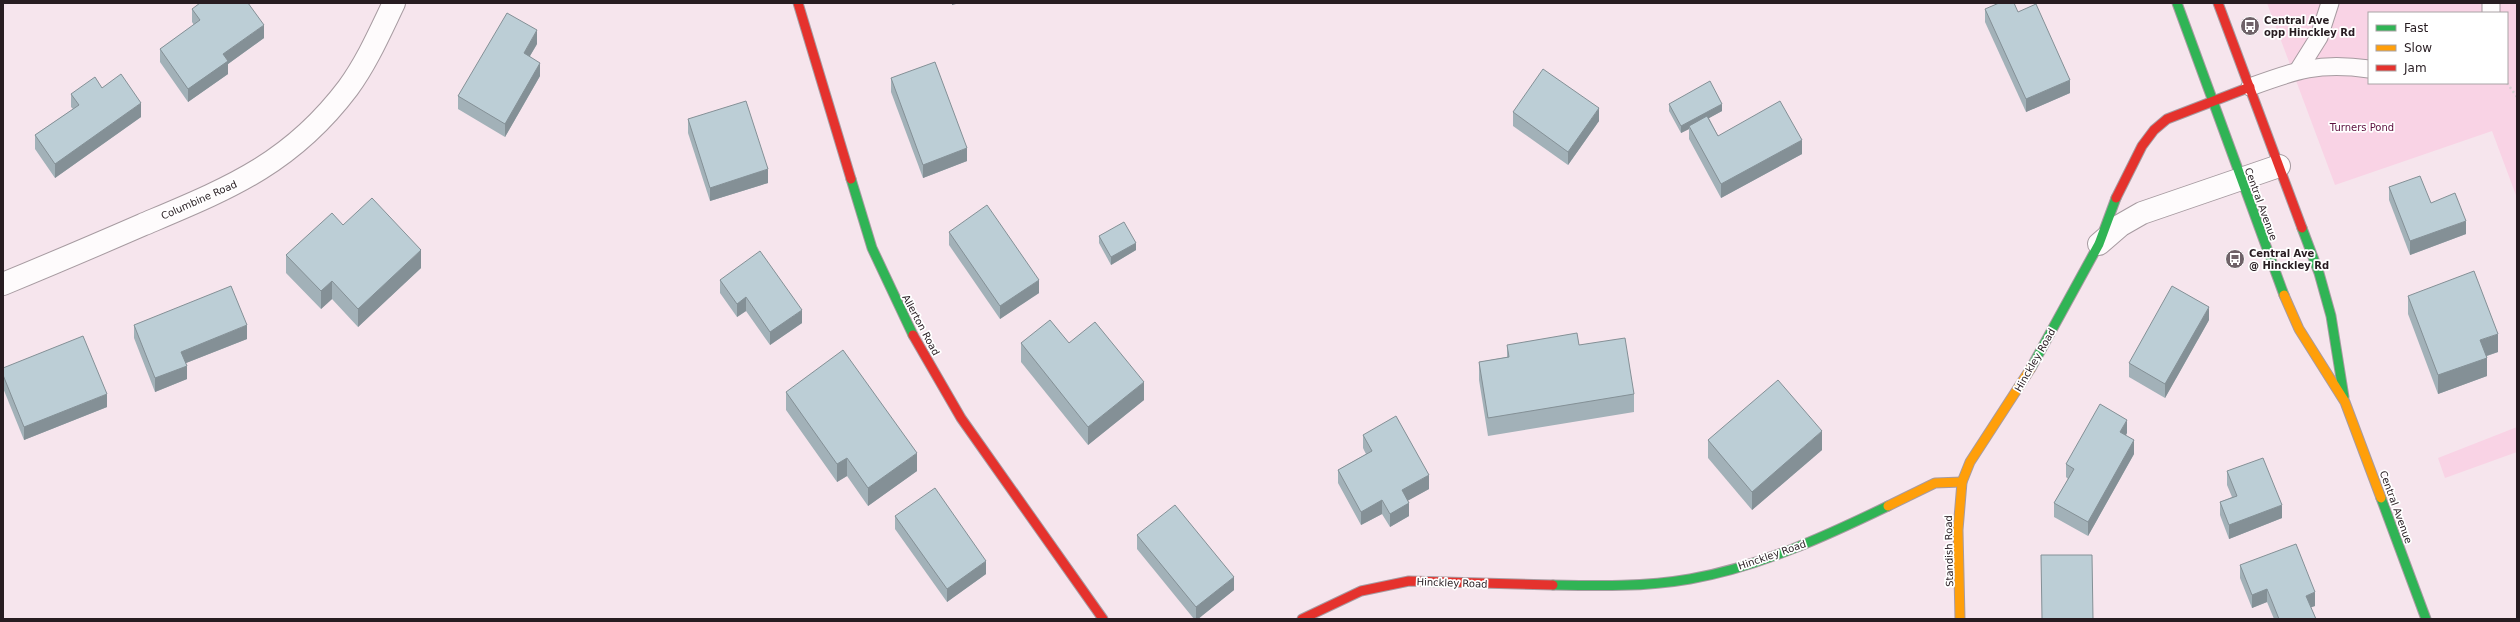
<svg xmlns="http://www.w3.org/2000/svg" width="2520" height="622" font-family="'DejaVu Sans',sans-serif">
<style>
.green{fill:#f9d3e5;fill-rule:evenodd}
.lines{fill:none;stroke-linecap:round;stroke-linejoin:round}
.lane-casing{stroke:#a79ba1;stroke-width:19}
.street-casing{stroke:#a79ba1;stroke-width:24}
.fast-casing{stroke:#a79ba1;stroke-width:11}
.slow-casing{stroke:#a79ba1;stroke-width:11}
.jam-casing{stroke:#a79ba1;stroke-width:11}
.path{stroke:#d4cfd1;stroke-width:2.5;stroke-dasharray:2 3;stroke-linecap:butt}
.lane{stroke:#fefbfc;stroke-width:17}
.street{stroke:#fefbfc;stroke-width:22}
.fast{stroke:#30b455;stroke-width:9}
.slow{stroke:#ff9f0a;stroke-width:9}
.jam{stroke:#e5322d;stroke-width:9}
.wall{fill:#a2b1b8}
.shaded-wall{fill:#849096}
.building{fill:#bcced6;stroke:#849096}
.labels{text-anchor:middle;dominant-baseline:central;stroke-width:3.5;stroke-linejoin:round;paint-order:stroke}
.poi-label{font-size:10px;font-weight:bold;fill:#271c21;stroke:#fff;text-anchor:start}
.park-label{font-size:10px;fill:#5b0d3c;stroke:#fff}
.street-label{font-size:10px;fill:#271c21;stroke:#fff}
</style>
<rect width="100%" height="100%" fill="#f6e5ed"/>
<g class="green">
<path d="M2267 3H2517V198L2492 131 2335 185ZM2369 13H2507V83H2369Z"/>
<polygon points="2517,427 2517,452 2445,478 2438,458"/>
</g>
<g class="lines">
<g class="lane-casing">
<g id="lane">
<polyline points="2491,3 2491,13"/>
<polyline points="2299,69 2319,37 2330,3"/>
<path d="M2250 87C2296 70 2319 62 2369 69"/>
</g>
</g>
<g class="street-casing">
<g id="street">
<polyline points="2099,244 2121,225 2142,213 2279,166"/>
<path d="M3 284C49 265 96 245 142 225 227 189 290 165 348 88 367 62 380 32 394 3"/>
</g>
</g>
<g class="fast-casing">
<g id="fast">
<polyline points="2177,3 2284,295"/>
<polyline points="851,179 872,248 913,335"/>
<polyline points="2302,228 2319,273 2331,316 2344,397"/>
<polyline points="2031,368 2099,244 2116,198"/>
<polyline points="2381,498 2426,619"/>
<path d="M1553 585C1599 586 1644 587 1690 579 1759 567 1826 536 1888 506"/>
</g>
</g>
<g class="slow-casing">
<g id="slow">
<polyline points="2284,295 2299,329 2345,402 2381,498"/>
<polyline points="1888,506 1935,483 1962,482"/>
<polyline points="1960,619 1958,530 1962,482 1970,462 2031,368"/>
</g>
</g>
<g class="jam-casing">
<g id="jam">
<polyline points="798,3 851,179"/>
<polyline points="2218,3 2302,228"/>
<polyline points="2116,198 2142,146 2154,130 2167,119 2250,87"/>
<polyline points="913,335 961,418 1103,619"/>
<polyline points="1302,619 1361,591 1409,581 1553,585"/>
</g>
</g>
<polyline class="path" points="2507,83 2517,97"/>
<use href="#lane" class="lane"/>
<use href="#street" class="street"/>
<use href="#fast" class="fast"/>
<use href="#slow" class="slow"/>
<use href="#jam" class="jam"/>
</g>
<g class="wall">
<polygon points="192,9 264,38 228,64 228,74 188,102 160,62 160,49 194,25 192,22"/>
<polygon points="1985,9 2018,12 2070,93 2026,112 1985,22"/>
<polygon points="537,44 530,56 540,76 505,137 458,109 458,96"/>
<polygon points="891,78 967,161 923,178 891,92"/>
<polygon points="102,88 141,117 55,178 35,149 35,135 73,109 71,107 71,94"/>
<polygon points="1669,104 1722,111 1709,118 1718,136 1802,154 1721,198 1689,139 1689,129 1681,133 1669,111"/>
<polygon points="1513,112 1599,121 1568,165 1513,126"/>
<polygon points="688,119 768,183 710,201 688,133"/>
<polygon points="2389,187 2466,234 2410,255 2389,200"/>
<polygon points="343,225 421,268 358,327 332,299 321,309 286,273 286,255"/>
<polygon points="949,232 1039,293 1000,319 949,245"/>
<polygon points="1099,236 1136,250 1111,265 1099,243"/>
<polygon points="720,280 802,323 770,345 746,311 737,317 720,293"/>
<polygon points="2408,296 2498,352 2487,356 2487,376 2438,394 2408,314"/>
<polygon points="2209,320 2165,398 2129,377 2129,363"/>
<polygon points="134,325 247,339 186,363 187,379 155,392 134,338"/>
<polygon points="1021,343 1069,343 1144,400 1088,445 1021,362"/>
<polygon points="1507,345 1579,345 1634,394 1634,412 1488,436 1479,380 1479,362 1507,357"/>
<polygon points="3,368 107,407 24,440 3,388"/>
<polygon points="786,392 917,471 868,506 847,476 837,482 786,410"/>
<polygon points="2127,433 2126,435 2134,454 2088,536 2054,517 2054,503 2068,479 2066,477 2066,464"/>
<polygon points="1363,435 1429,489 1408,500 1409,516 1390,527 1382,514 1361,525 1338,483 1338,470 1366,454 1363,448"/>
<polygon points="1708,440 1822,450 1752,510 1708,458"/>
<polygon points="2227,471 2282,518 2229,539 2220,515 2220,502 2232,497 2227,485"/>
<polygon points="895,516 986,574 947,602 895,529"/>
<polygon points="1137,535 1234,590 1198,619 1194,619 1137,549"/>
<polygon points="2240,565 2315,606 2311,607 2316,619 2274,619 2267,602 2252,608 2240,578"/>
</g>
<g class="shaded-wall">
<polygon points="952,3 960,3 952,5"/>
<polygon points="264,25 264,38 228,64 228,74 188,102 188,89 223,54"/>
<polygon points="537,30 537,44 524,66 524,53"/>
<polygon points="540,63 540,76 505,137 505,124"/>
<polygon points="2070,80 2070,93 2026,112 2026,99"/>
<polygon points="141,103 141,117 55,178 55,164"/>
<polygon points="1722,104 1722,111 1691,128 1689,126 1689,129 1681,133 1681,126"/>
<polygon points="1599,108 1599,121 1568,165 1568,152"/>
<polygon points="1802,140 1802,154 1721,198 1721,184"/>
<polygon points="967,148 967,161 923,178 923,165"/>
<polygon points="768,169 768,183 710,201 710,188"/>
<polygon points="2466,221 2466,234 2410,255 2410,241"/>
<polygon points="1136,243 1136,250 1111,265 1111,257"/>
<polygon points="421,250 421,268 358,327 358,309"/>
<polygon points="1039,280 1039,293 1000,319 1000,306"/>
<polygon points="332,281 332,299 321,309 321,291"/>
<polygon points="746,297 746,311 737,317 737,304"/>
<polygon points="2209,307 2209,320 2165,398 2165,384"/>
<polygon points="802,310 802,323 770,345 770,332"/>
<polygon points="247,325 247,339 181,365 181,352"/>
<polygon points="2498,334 2498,352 2480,358 2480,340"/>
<polygon points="2487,358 2487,376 2438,394 2438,375"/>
<polygon points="187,366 187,379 155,392 155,378"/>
<polygon points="1144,382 1144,400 1088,445 1088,427"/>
<polygon points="107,394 107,407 24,440 24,427"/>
<polygon points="2127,420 2127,433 2120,446 2120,432"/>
<polygon points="1822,431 1822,450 1752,510 1752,492"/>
<polygon points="2134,440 2134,454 2088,536 2088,522"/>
<polygon points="917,453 917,471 868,506 868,488"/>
<polygon points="847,458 847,476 837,482 837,464"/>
<polygon points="1429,475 1429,489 1402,504 1402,490"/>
<polygon points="1382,500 1382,514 1361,525 1361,512"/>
<polygon points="1409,503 1409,516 1390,527 1390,514"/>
<polygon points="2282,505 2282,518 2229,539 2229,525"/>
<polygon points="986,561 986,574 947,602 947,589"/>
<polygon points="1234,577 1234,590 1198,619 1196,619 1196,607"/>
<polygon points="2267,589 2267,602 2252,608 2252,595"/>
<polygon points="2315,592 2315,606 2306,609 2306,596"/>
</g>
<g class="building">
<polygon points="200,3 248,3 264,25 223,54 228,61 188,89 160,49 200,20 192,9"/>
<polygon points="1999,3 2014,3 2018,12 2036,4 2070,80 2026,99 1985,9"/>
<polygon points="507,13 537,30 524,53 540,63 505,124 458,96"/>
<polygon points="935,62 967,148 923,165 891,78"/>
<polygon points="1543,69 1599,108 1568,152 1513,112"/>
<polygon points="121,74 141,103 55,164 35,135 79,105 71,94 95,77 102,88"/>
<polygon points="1710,81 1722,104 1681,126 1669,104"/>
<polygon points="746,101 768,169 710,188 688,119"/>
<polygon points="1780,101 1802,140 1721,184 1689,126 1707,116 1718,136"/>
<polygon points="2420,176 2431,203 2455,193 2466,221 2410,241 2389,187"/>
<polygon points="372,198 421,250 358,309 332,281 321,291 286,255 332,213 343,225"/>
<polygon points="987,205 1039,280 1000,306 949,232"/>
<polygon points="1124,222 1136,243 1111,257 1099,236"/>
<polygon points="760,251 802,310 770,332 746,297 737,304 720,280"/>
<polygon points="2474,271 2498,334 2480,340 2487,358 2438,375 2408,296"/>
<polygon points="231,286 247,325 181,352 187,366 155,378 134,325"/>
<polygon points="2172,286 2209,307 2165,384 2129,363"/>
<polygon points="1050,320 1069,343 1095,322 1144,382 1088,427 1021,343"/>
<polygon points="1577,333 1579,345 1625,338 1634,394 1488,418 1479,362 1509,357 1507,345"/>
<polygon points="83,336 107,394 24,427 3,375 3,368"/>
<polygon points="843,350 917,453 868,488 847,458 837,464 786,392"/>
<polygon points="1778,380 1822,431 1752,492 1708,440"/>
<polygon points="2100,404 2127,420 2120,432 2134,440 2088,522 2054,503 2074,469 2066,464"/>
<polygon points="1396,416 1429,475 1402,490 1409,503 1390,514 1382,500 1361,512 1338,470 1372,451 1363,435"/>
<polygon points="2263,458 2282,505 2229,525 2220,502 2237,496 2227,471"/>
<polygon points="935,488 986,561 947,589 895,516"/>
<polygon points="1175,505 1234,577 1196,607 1137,535"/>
<polygon points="2296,544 2315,592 2306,596 2316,619 2279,619 2267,589 2252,595 2240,565"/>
<polygon points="2041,555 2092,555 2093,619 2042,619"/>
</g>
<defs>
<g id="bus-disc" transform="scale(1)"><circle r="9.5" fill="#6f6268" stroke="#fff"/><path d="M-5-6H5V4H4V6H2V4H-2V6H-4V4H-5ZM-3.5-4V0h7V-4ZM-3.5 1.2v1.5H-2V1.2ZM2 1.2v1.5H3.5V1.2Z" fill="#fff"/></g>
</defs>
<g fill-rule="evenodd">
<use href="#bus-disc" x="2250" y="26"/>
<use href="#bus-disc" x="2235" y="259"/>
</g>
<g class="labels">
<g class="poi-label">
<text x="2264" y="20">Central Ave<tspan x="2264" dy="12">opp Hinckley Rd</tspan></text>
<text x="2249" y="253">Central Ave<tspan x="2249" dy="12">@ Hinckley Rd</tspan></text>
</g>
<g class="park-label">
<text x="2362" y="127">Turners Pond</text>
</g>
<g class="street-label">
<text transform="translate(199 200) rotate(-24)">Columbine Road</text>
<text transform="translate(2261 204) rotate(70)">Central Avenue</text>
<text transform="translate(921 325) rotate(62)">Allerton Road</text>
<text transform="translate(2035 360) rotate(-60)">Hinckley Road</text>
<text transform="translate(2396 507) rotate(70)">Central Avenue</text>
<text transform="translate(1949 551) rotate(-91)">Standish Road</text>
<text transform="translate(1772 555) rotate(-19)">Hinckley Road</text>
<text transform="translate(1452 583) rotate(2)">Hinckley Road</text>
</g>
</g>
<rect width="2520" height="622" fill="none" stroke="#271c21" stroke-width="8"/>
<rect x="2368" y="12" width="140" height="72" fill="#ffffff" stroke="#a9a4a6"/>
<rect x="2376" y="25" width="20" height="6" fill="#30b455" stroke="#a9a4a6"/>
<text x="2404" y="32" font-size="12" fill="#271c21">Fast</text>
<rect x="2376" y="45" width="20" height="6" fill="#ff9f0a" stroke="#a9a4a6"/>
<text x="2404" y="52" font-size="12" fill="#271c21">Slow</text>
<rect x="2376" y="65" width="20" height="6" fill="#e5322d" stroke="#a9a4a6"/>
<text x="2404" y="72" font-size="12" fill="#271c21">Jam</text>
</svg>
